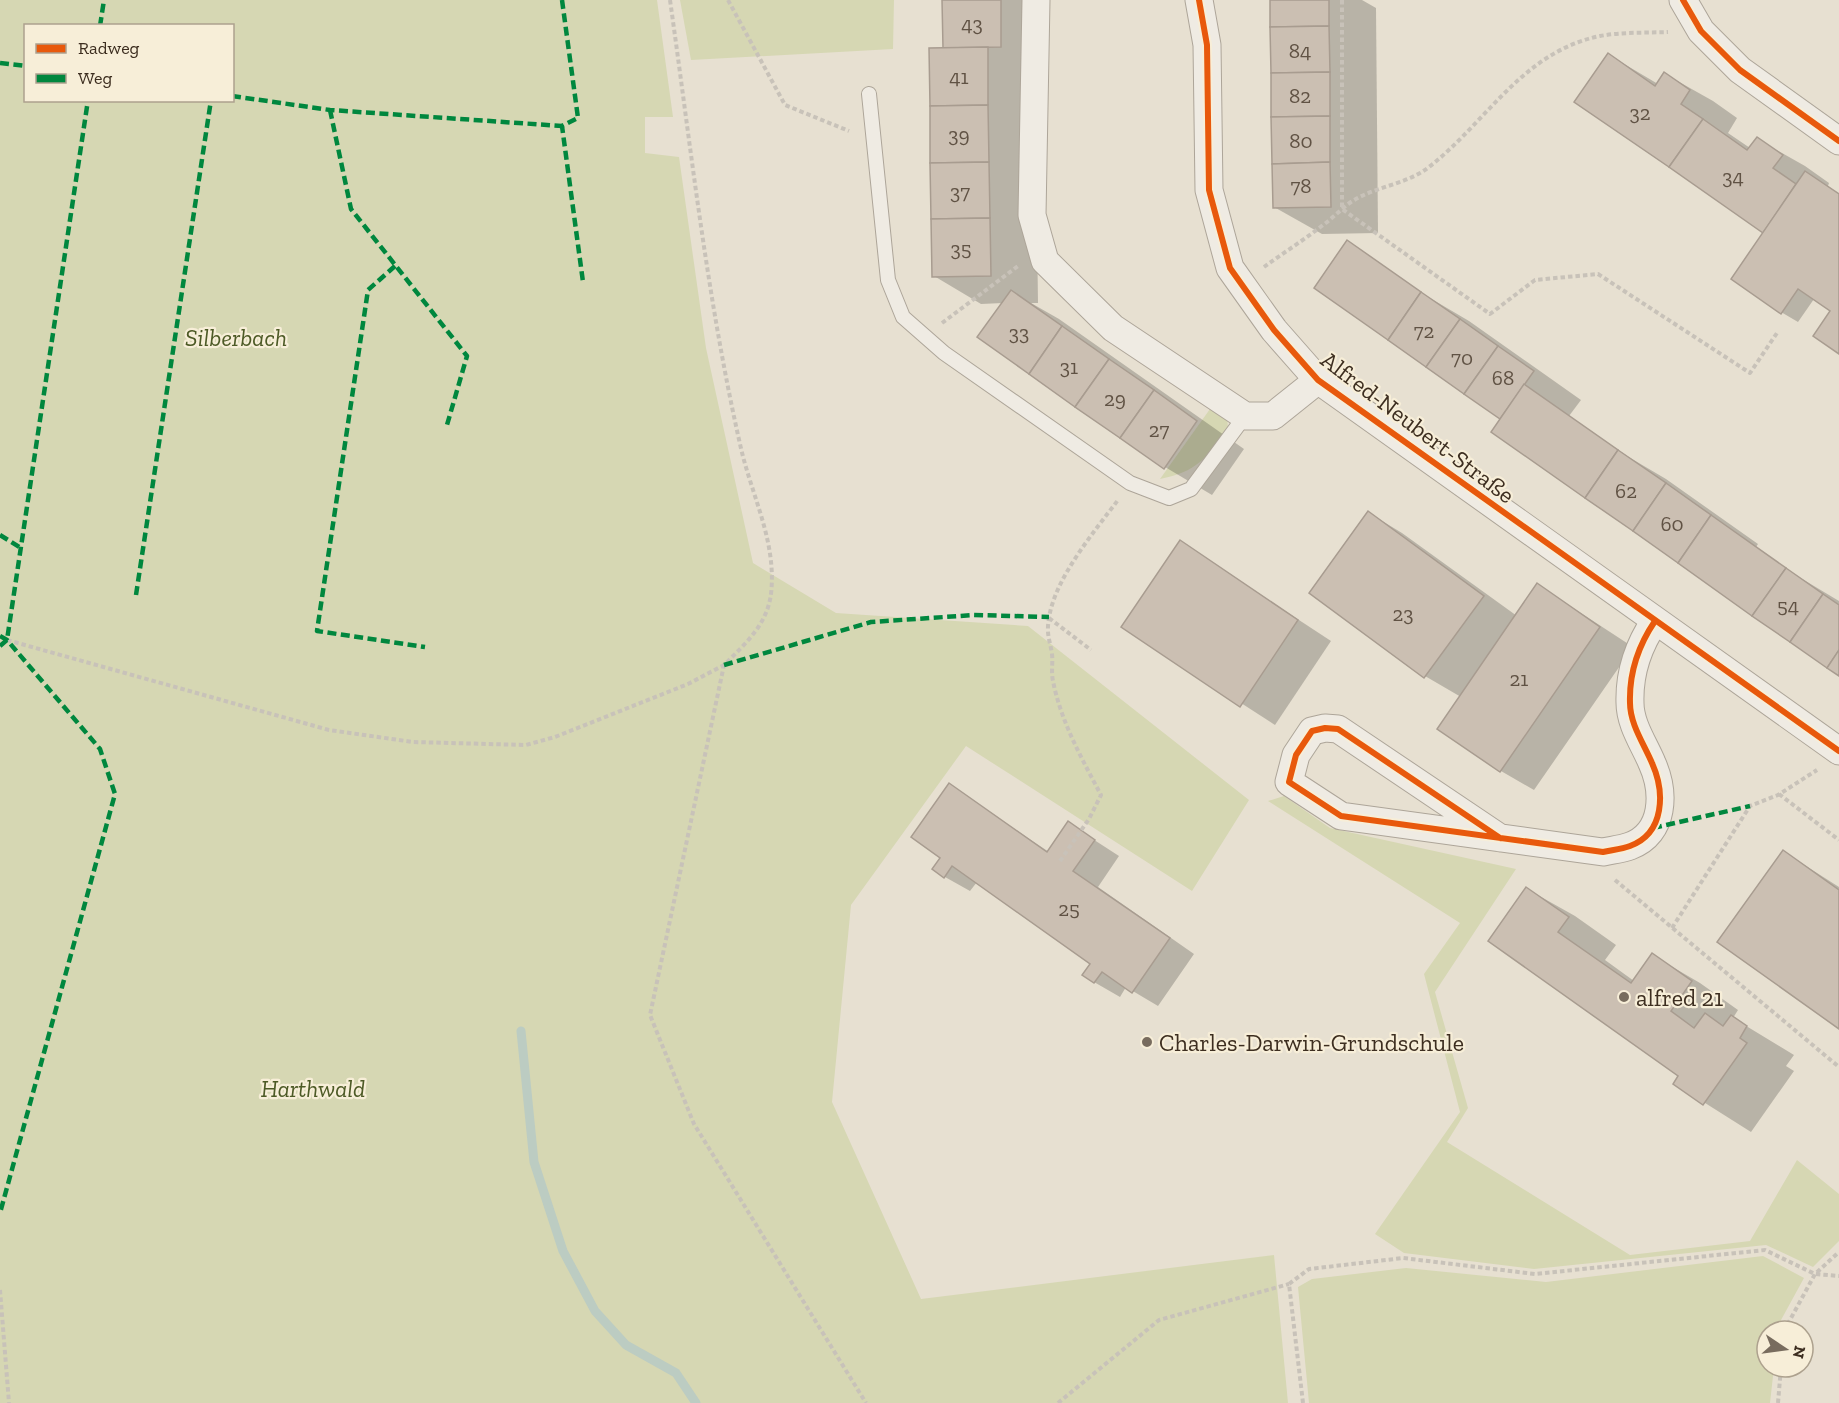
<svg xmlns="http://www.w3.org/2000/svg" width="1839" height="1403" font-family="'Zilla Slab',serif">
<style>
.green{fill:#d6d7b3;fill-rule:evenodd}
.shadow{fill:#0003}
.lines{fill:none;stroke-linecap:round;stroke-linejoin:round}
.stream{stroke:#bcccc2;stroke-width:9}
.building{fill:#cbbfb2;stroke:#a89c90;stroke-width:1.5}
.service-casing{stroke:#ada599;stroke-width:16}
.minor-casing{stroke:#ada599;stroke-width:29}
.path{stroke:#c8c2b9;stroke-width:4;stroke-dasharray:4.5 3;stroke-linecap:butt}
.service{stroke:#efebe3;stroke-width:14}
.minor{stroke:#efebe3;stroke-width:27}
.quiet{stroke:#00873e;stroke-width:4.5;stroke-dasharray:9 4.5;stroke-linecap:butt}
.cycleway-casing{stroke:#f7eed8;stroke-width:10}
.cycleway{stroke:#e8590c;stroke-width:6}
.poi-dot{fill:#786c5e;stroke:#f7eed8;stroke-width:2}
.labels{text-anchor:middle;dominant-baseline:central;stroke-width:4.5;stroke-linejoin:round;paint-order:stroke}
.number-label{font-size:21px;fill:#605244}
.park-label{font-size:24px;font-style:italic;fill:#4d5a26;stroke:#f7eed8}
.street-label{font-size:24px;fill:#3d2e20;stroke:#f7eed8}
.poi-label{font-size:24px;fill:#3d2e20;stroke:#f7eed8;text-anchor:start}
</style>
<rect width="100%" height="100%" fill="#e7e0d1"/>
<g class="green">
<path d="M0 0H657L673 117H645V153L679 157 706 348 753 563 836 613 1028 626 1249 800 1192 891 966 746 851 905 832 1102 921 1299 1274 1255 1288 1403H0ZM26 26H232V100H26Z"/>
<polygon points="680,0 894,0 893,49 691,60"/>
<path d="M1215 402 1227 415 1228 429C1207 458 1196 472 1160 479Z"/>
<polygon points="1284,796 1330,828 1516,869 1435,992 1468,1108 1447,1142 1630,1255 1750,1241 1797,1160 1839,1194 1839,1241 1813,1267 1766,1245 1534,1269 1404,1253 1375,1234 1460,1112 1424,974 1460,923 1268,801"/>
<polygon points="1763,1256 1804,1278 1781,1320 1779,1331 1767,1331 1767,1367 1774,1367 1770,1403 1309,1403 1298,1287 1312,1279 1406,1268 1546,1282"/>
</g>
<g class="shadow">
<polygon points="944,0 1048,0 1049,74 1035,74 1038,303 1031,303 1059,319 1244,449 1212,495 1165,467 1003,303 981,304 934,276 944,49"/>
<polygon points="1271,0 1362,0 1376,8 1378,233 1322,234 1274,207"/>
<polygon points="1609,55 1658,84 1665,74 1713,101 1737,118 1728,133 1750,148 1757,139 1805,166 1829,183 1828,186 1839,194 1839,352 1832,311 1814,299 1798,322 1781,312 1765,232"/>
<polygon points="1430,298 1469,321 1581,400 1569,416 1627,456 1666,479 1758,544 1756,547 1794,574 1839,601 1839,674 1502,419"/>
<polygon points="1369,513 1402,533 1517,616 1538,585 1633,647 1534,790 1501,771 1439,728 1461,697 1425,676"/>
<polygon points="1180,542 1331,641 1275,725 1123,627"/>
<polygon points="949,785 1049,852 1068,823 1119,856 1098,887 1194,954 1158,1006 1126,987 1120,997 1094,982 1092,964 977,882 970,891 945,877 942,857"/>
<polygon points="1784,852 1839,887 1839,1028"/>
<polygon points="1527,889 1575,916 1616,945 1605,960 1634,981 1652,955 1700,983 1738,1010 1733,1018 1794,1055 1786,1066 1794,1071 1751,1132 1675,1084 1680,1076 1490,941"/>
</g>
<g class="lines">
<polyline class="stream" points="521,1031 534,1162 563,1251 595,1311 626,1345 676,1373 696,1403"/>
</g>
<g class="building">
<polygon points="942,0 1001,0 1001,47 943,48"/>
<polygon points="1270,0 1329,0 1329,26 1270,27"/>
<polygon points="1329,26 1330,72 1271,73 1270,27"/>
<polygon points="988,47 988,105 930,106 929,48"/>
<polygon points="1608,53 1655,86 1664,72 1690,90 1681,104 1703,119 1669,167 1574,102"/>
<polygon points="1330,72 1330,116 1271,117 1271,73"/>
<polygon points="988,105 989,162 930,163 930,106"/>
<polygon points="1330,116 1330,162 1272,164 1271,117"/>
<polygon points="1703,119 1747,150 1757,137 1783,155 1773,168 1796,184 1763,233 1669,167"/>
<polygon points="989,162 990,218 931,219 930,163"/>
<polygon points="1330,162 1331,207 1273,208 1272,164"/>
<polygon points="1805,171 1839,194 1839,354 1813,336 1830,311 1798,289 1781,314 1731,279"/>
<polygon points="990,218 991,276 932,277 931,219"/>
<polygon points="1347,240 1421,292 1388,340 1314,288"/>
<polygon points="1011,290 1062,326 1029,374 977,337"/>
<polygon points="1421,292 1460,319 1426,367 1388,340"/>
<polygon points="1460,319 1498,346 1464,394 1426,367"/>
<polygon points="1062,326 1109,359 1075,407 1029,374"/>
<polygon points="1498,346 1534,371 1500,419 1464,394"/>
<polygon points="1109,359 1154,390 1120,438 1075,407"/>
<polygon points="1524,384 1618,450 1585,498 1491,432"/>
<polygon points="1154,390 1197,421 1164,469 1120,438"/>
<polygon points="1618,450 1666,483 1633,531 1585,498"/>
<polygon points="1666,483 1711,515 1678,563 1633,531"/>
<polygon points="1368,511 1484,596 1424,678 1309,593"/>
<polygon points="1711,515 1786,568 1752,616 1678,563"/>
<polygon points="1180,540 1298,620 1240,707 1121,627"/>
<polygon points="1786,568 1823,594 1790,642 1752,616"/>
<polygon points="1537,583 1600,627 1500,772 1437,729"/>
<polygon points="1823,594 1839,605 1839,650 1827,668 1790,642"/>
<polygon points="1839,650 1839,676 1827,668"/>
<polygon points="949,783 1047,852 1068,821 1095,840 1073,871 1170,938 1132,993 1102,972 1094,983 1082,975 1090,964 952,866 944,878 932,869 940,858 911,837"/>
<polygon points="1783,850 1839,890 1839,1029 1717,942"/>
<polygon points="1526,887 1569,917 1558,932 1631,983 1652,953 1692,981 1671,1011 1694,1028 1705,1013 1723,1026 1731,1015 1747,1026 1740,1038 1747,1043 1703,1105 1673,1084 1678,1076 1488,941"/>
</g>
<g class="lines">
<g class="service-casing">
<polyline id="service" points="869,94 888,280 903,317 944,353 1130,483 1169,498 1191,489 1245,416"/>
</g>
<g class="minor-casing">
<g id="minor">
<polyline points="1036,0 1032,215 1045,261 1113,328 1245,416 1273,416 1318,380"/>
<polyline points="1199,0 1207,45 1209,190 1230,268 1274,330 1318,380 1839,751"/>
<polyline points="1683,0 1701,31 1740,70 1839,141"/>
<path d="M1500 838 1338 729 1325 728 1312 731 1296 755 1289 782 1341 816 1603 852C1612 850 1622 849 1630 846 1665 833 1665 792 1652 763 1644 744 1630 724 1630 703 1629 672 1638 646 1655 621"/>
</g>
</g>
<g class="path">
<path d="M670 0C691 148 707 298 740 444 751 495 777 541 771 594 767 625 745 644 724 665L650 1015 694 1124 866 1403"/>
<polyline points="728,0 785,105 849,131"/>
<polyline points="1342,0 1342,209 1490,314 1535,280 1598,274 1750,373 1777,333"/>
<path d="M1264 267C1283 253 1304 240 1323 225 1333 218 1341 209 1351 202 1375 186 1406 185 1429 167 1487 122 1522 52 1600 36 1621 32 1646 33 1668 32"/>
<polyline points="942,323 1018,266"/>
<polyline points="1049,618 1091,650"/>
<polyline points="7,640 329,730 413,742 526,745 555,737 688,684 724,665"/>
<polyline points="1779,794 1839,840"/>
<path d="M1060 861 1089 819 1101 795C1082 759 1061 722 1053 681 1051 672 1053 663 1052 654 1050 640 1046 635 1049 618 1055 578 1094 532 1118 500"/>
<polyline points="1615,880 1839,1067"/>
<polyline points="1672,928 1750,806 1778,795 1817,770"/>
<polyline points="0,1290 9,1403"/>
<polyline points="1784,1331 1815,1274 1839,1252"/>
<polyline points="1058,1403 1159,1320 1289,1284"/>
<polyline points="1303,1403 1289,1284 1309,1269 1403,1258 1535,1274 1765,1250 1815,1274 1839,1276"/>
<polyline points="1778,1403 1781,1367"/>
</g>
<use href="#service" class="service"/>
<use href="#minor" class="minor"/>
<g class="quiet">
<polyline points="562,0 578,118 562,126 583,282"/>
<polyline points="100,26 104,0"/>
<polyline points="0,63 26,66"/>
<polyline points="232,96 330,110 562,126"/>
<polyline points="330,110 351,209 467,356 447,425"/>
<polyline points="395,266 368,290 317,631 425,647"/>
<polyline points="0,535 21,548"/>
<polyline points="136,595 211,100"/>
<polyline points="0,636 7,640 100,749 115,794 0,1213"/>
<polyline points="0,646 7,640 88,100"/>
<polyline points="724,665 871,622 974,615 1049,617"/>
<polyline points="1653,828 1750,806"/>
</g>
<g class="cycleway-casing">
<g id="cycleway">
<polyline points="1199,0 1207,45 1209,190 1230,268 1274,330 1318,380 1839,751"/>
<polyline points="1683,0 1701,31 1740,70 1839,141"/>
<path d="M1500 838 1338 729 1325 728 1312 731 1296 755 1289 782 1341 816 1603 852C1612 850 1622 849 1630 846 1665 833 1665 792 1652 763 1644 744 1630 724 1630 703 1629 672 1638 646 1655 621"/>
</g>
</g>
<use href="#cycleway" class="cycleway"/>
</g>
<g class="poi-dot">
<circle cx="1624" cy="997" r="6"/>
<circle cx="1147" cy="1042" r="6"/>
</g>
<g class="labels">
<g class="number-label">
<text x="972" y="23">43</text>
<text x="1300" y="50">84</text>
<text x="959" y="76">41</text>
<text x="1300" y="95">82</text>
<text x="1640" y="112">32</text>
<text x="959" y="134">39</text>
<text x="1301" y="140">80</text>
<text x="1733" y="176">34</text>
<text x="1301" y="185">78</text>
<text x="960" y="191">37</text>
<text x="961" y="248">35</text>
<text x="1424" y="330">72</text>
<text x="1019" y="332">33</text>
<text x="1462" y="357">70</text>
<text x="1069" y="366">31</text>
<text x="1503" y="377">68</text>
<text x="1115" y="398">29</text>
<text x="1159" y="429">27</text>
<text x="1626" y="490">62</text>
<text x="1672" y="523">60</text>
<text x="1788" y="605">54</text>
<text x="1403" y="613">23</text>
<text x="1519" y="678">21</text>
<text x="1069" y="908">25</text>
</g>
<g class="park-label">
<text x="236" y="337">Silberbach</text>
<text x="313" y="1088">Harthwald</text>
</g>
<g class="street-label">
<text transform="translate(1418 427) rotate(37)">Alfred-Neubert-Straße</text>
</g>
<g class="poi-label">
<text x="1636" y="997">alfred 21</text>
<text x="1159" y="1042">Charles-Darwin-Grundschule</text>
</g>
</g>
<rect x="24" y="24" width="210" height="78" fill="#f7eed8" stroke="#ada18e" stroke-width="1.5"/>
<rect x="36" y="44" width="30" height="9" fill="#e8590c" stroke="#ada18e" stroke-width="1.5"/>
<text x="78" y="54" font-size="18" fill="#3d2e20">Radweg</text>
<rect x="36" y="74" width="30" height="9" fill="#00873e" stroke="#ada18e" stroke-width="1.5"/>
<text x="78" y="84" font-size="18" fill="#3d2e20">Weg</text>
<g transform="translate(1785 1349) rotate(103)"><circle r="28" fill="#f7eed8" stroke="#ada18e" stroke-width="1.5"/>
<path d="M0-4.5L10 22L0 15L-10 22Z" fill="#786c5e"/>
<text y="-9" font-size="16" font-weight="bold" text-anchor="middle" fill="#3d2e20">N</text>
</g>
</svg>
